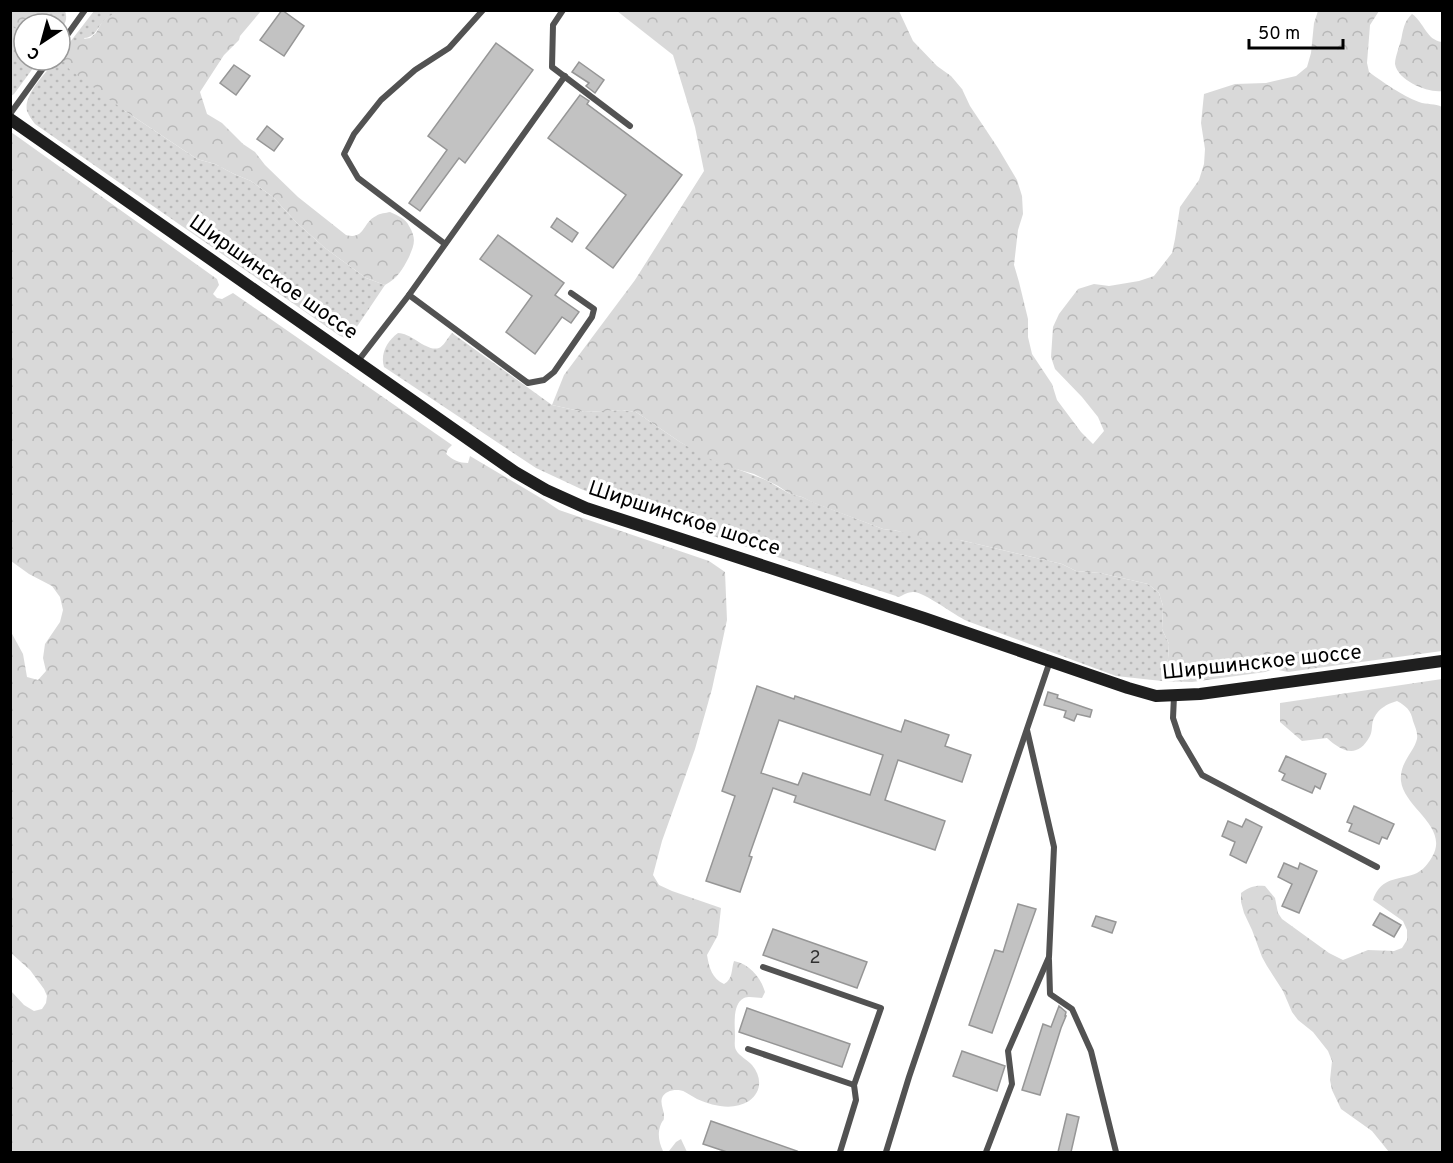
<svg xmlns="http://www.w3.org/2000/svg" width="1453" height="1163" font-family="Overpass,sans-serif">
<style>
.grass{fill:url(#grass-dots)}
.forest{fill:url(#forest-crowns)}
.building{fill:#c2c2c2;stroke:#969696;stroke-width:1.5;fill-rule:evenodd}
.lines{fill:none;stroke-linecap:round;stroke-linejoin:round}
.service{stroke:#525252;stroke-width:6}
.secondary{stroke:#1f1f1f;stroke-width:12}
.labels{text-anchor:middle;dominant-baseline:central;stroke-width:6;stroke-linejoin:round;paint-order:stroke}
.number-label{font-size:18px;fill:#303030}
.street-label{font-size:21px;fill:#000;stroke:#fff}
</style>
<defs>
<pattern id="grass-dots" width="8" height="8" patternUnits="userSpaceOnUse" patternTransform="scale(1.5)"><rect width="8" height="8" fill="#d9d9d9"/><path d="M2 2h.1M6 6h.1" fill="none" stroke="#b8b8b8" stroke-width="1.8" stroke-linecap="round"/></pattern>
<pattern id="forest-crowns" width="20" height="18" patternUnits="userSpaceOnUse" patternTransform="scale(1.5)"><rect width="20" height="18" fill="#d9d9d9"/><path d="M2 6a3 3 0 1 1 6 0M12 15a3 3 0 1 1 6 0" fill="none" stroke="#b8b8b8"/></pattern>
</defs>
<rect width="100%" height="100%" fill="#fff"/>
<g class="grass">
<path d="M11 11H65C68 19 65 24 60 31V24H24V60H39L14 94 11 96Z"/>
<path d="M94 11H120C115 13 110 16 106 19 97 26 97 37 84 38L125 111 197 159 215 164 234 174 251 181 273 197 297 223 325 248 366 278 385 285 350 337 345 338 340 336 35 124C32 120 29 116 27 111 23 95 46 73 56 60H60V55Z"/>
<path d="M398 333C412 333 426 352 439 348 444 346 448 337 452 333L552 405 584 412 622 410 636 412 680 442 716 461 766 480 790 494 802 497 815 503 883 529 960 540 1062 564 1076 571 1100 573 1148 584 1159 593 1163 606 1162 629 1169 644 1168 659 1162 681 1116 676 967 621C954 615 923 591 913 592 908 592 903 595 899 597L628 508 581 489 536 468 384 367C380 354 387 341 398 333Z"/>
</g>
<g class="forest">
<path d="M120 10 261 11 240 36 239 40 224 55 200 92 207 114 222 123 243 144 255 152 265 165 298 197 346 235C365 240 362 223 376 216 380 213 386 213 390 212 397 215 406 219 409 226 417 239 414 245 409 257 402 270 398 278 385 285L366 278 325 248 297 223 273 197 251 181 234 174 215 164 197 159 125 111 69 69 63 59V53L66 47 70 42 77 40 90 38 96 33 102 22 108 17Z"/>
<polygon points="10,11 39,11 44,17 46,24 24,24 24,34 11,24"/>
<path d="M617 11H899L913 41 937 66 951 76 962 89 970 106 998 148 1017 180 1022 196 1023 214 1018 230 1014 265 1019 282 1028 319V337L1032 354 1052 384 1057 400 1081 432 1093 444 1104 431 1098 417 1082 397 1055 369 1051 357 1053 327 1059 314 1078 289 1094 284 1109 286 1139 281 1154 276 1172 253 1175 239 1180 207 1199 180 1204 164 1205 149 1201 123 1204 94 1235 84 1266 83 1296 76 1307 67 1311 53 1314 23 1318 11H1379L1370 25 1367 63 1369 72C1384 83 1401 95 1419 102 1427 105 1435 103 1442 107V651L1288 672 1274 669 1265 672 1192 682 1162 681 1168 659 1169 644 1162 629 1163 606 1159 593 1148 584 1100 573 1076 571 1062 564 960 540 923 539 898 531 883 529 814 503 802 497 790 494 778 486 754 474 729 467 703 456 680 442 636 412 622 410 584 412 552 405 564 375 635 280 704 171 695 127 673 55Z"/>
<path d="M1412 14C1424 22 1426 40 1442 42V91C1428 93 1398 81 1395 64 1395 56 1401 43 1402 35 1404 26 1405 21 1412 14Z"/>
<path d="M11 132 217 279 219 285 213 294 217 298 222 299 233 293 452 445 448 449 446 454C453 460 459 463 468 463L470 456 544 500 559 510 709 561 725 572 727 620 712 689 695 749 662 841 653 875 659 885 672 891 721 908 718 935 707 955C709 967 712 979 724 984 733 979 731 970 734 961 750 964 761 978 765 992L762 998C757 998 749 996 744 998 732 1004 735 1026 735 1036 735 1041 734 1046 736 1050 739 1056 748 1060 752 1065 762 1077 762 1092 749 1101 733 1111 713 1106 697 1099 693 1097 689 1094 685 1092 678 1088 665 1090 662 1098 660 1104 664 1110 664 1116 664 1122 663 1119 661 1124 657 1133 659 1143 663 1151H669L676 1142 681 1139 687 1152H11V991L24 1005 34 1011 42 1009 46 1003 47 996 44 989 30 970 11 953V632L23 654 27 677 38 680 46 671 43 658 45 644 60 622 63 610 60 597 52 586 29 574 11 561Z"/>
<path d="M1442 679V1152H1389L1372 1131 1341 1109 1332 1090 1330 1080 1332 1061 1328 1051 1313 1032 1298 1020 1292 1012 1283 991 1267 966 1262 957 1252 930 1244 913 1241 902V893C1249 887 1255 885 1265 886L1275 898 1278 913 1282 919 1329 953 1343 960 1368 950 1394 951 1402 948 1407 940V930L1403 921 1373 900C1379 882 1390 880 1408 876 1412 875 1416 874 1420 871 1425 868 1429 862 1432 857 1450 827 1404 808 1401 781 1399 763 1414 752 1417 739 1418 732 1415 727 1413 721 1411 710 1406 706 1397 701 1387 704 1379 708 1374 718 1371 724 1373 730 1370 736 1358 759 1342 752 1327 738L1302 741 1280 722V703Z"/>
</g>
<g class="building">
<polygon points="282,10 304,26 284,56 260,40"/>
<polygon points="496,43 533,70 465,163 459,158 420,211 409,203 447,150 428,136"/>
<polygon points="579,62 604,80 595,93 586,86 589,83 572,72"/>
<polygon points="234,65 250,76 236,95 220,83"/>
<polygon points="580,95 589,101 587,104 682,175 613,268 586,248 626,195 548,138"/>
<polygon points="267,126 283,139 274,151 257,139"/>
<polygon points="557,218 578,233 572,242 551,227"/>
<polygon points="498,235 564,283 555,295 579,312 571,323 562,317 535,354 506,332 532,296 480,259"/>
<path d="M757 686 794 699 795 696 901 732 905 720 949 735 945 746 971 755 962 782 898 760 885 800 945 821 935 850 794 802 796 796 773 788 749 856 752 857 740 892 706 881 735 796 722 791ZM779 720 883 755 870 795 803 773 798 785 761 773Z"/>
<polygon points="1048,692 1058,695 1057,698 1092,710 1090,717 1077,714 1074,721 1064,717 1066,711 1044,705"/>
<polygon points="1286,756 1326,774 1320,789 1315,786 1312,793 1282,780 1285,774 1279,771"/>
<polygon points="1354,806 1394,824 1387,839 1382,837 1379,844 1349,831 1352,824 1347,822"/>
<polygon points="1246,819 1262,827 1246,863 1230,855 1235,842 1222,836 1228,821 1242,827"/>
<polygon points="1284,863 1298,869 1300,863 1317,871 1299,913 1282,906 1292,884 1278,877"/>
<polygon points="1018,904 1036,909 992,1033 969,1025 995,950 1003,952"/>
<polygon points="1380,913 1401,925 1394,937 1373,925"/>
<polygon points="1096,916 1116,922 1112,933 1092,926"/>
<polygon points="773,929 867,962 857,988 763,955"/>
<polygon points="1059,1006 1066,1012 1065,1016 1066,1016 1061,1028 1040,1095 1022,1090 1043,1024 1051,1027"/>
<polygon points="747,1008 850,1044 842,1067 739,1032"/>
<polygon points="962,1051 1005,1066 997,1091 953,1076"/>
<polygon points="1067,1114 1079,1117 1071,1152 1058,1152"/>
<polygon points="711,1121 797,1151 796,1152 727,1152 703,1144"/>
</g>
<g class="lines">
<g class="service">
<polyline points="563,10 553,25 552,67 630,126"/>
<polyline points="60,45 85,10"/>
<polyline points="10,114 49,60"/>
<polyline points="445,244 358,178 344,154 354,134 381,100 415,70 449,48 483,10"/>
<polyline points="409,295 528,383 544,380 554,372 592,317 594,309 571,293"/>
<polyline points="358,361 409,295 565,76"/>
<polyline points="1174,696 1173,718 1179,736 1202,775 1377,867"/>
<polyline points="1049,960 1050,994 1072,1009 1091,1051 1116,1152"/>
<polyline points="763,967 881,1008 854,1085 856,1100 840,1152"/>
<polyline points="748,1049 854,1085"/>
<polyline points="886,1152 909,1077 1050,661"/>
<polyline points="986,1152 1012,1084 1008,1051 1049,957 1054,847 1027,730"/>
</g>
<polyline class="secondary" points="10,119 515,472 546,490 586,508 924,618 1128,688 1156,696 1200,694 1442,661"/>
</g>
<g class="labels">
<g class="number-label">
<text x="815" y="958">2</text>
</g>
<g class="street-label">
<text transform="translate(273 278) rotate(35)">Ширшинское шоссе</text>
<text transform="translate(684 519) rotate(18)">Ширшинское шоссе</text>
<text transform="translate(1262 663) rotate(-6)">Ширшинское шоссе</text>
</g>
</g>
<rect width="1453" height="1163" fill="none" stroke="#000000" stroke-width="24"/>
<g transform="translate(42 42) rotate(216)"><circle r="28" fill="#ffffff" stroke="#999999" stroke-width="1.5"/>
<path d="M0-4.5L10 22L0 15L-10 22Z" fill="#000000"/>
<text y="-9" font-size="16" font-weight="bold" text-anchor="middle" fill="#000000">С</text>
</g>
<path d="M1249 39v9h94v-9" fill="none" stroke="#000000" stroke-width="3"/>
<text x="1258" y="39" font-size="18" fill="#000000" stroke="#ffffff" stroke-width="4.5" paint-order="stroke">50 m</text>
</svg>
